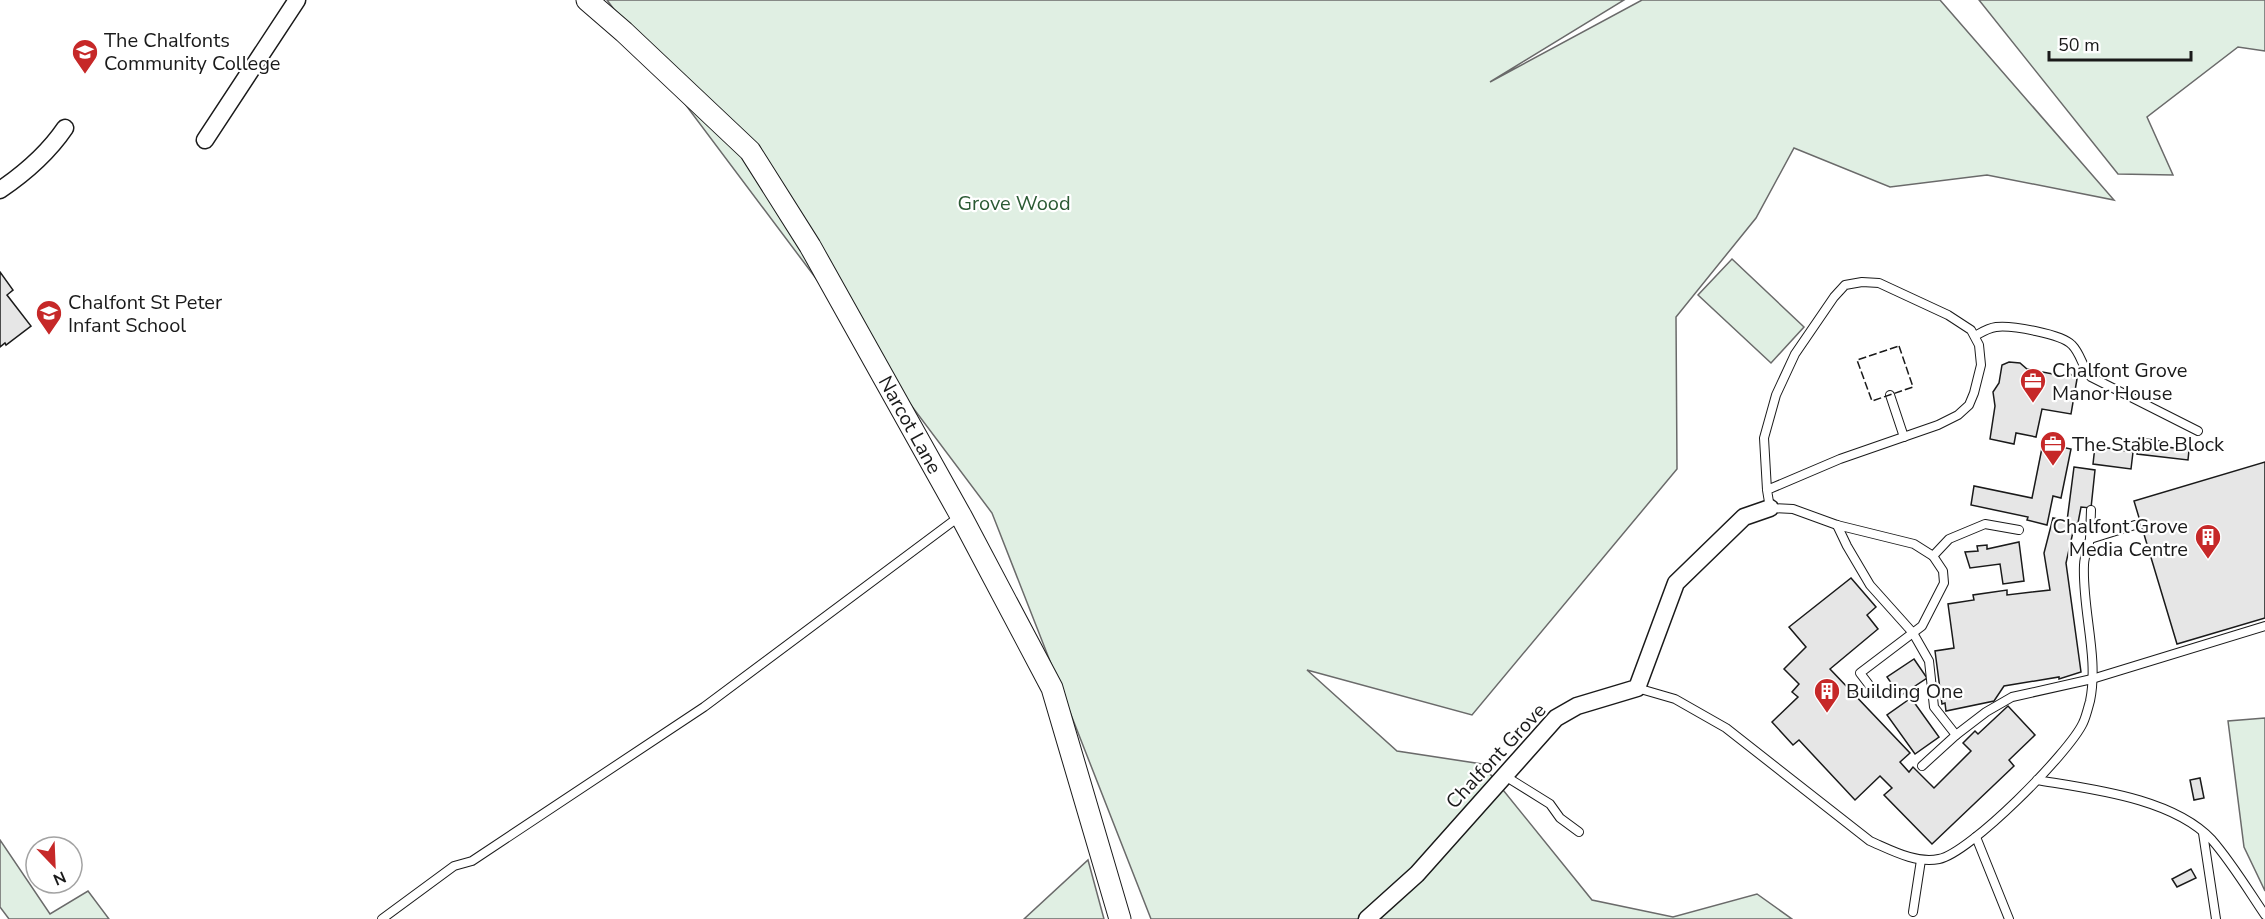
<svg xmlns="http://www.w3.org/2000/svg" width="2265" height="919" font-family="'Nunito Sans',sans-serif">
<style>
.green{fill:#e0efe3;stroke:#6a6a6a;stroke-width:1.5}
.building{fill:#e6e6e6;stroke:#1a1a1a;stroke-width:1.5}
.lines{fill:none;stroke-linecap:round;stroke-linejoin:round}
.service-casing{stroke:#1a1a1a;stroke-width:10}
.minor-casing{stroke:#1a1a1a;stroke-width:19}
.tertiary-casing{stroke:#1a1a1a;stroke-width:23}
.service{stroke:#fff;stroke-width:8}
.minor{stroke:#fff;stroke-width:16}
.tertiary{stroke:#fff;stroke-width:21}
.fence{stroke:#1a1a1a;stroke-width:1.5;stroke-dasharray:8 3;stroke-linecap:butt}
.labels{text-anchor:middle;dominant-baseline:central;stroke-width:4.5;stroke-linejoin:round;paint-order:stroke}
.poi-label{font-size:20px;fill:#1a1a1a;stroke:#fff;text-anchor:start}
.park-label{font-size:20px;fill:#2b5a34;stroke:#fff}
.street-label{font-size:20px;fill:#1a1a1a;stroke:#fff}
</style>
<rect width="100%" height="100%" fill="#fff"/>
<g class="green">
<polygon points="607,0 1624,0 1490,82 1642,0 1940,0 2114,200 1987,175 1890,187 1794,148 1756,218 1676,317 1677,469 1472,715 1307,670 1397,751 1482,764 1592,900 1673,917 1757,894 1792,919 1151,919 992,513"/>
<polygon points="1979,0 2265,0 2265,51 2238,47 2147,117 2173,175 2118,174"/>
<polygon points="1732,259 1804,327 1771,363 1698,295"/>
<polygon points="2265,718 2265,891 2244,847 2228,721"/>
<polygon points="0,840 50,914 88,891 109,919 9,919 0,907"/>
<polygon points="1088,860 1104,919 1024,919"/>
</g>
<g class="building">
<polygon points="0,272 13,290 7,295 31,326 6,345 5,343 0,347"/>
<polygon points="2009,362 2020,363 2027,369 2058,375 2069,373 2077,379 2071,414 2042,409 2036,437 2016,433 2014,444 1990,439 1995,406 1993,392 1999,383 2002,365"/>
<polygon points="2139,438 2167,442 2167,447 2189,450 2188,460 2137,454"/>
<polygon points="2043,443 2071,449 2061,498 2053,496 2047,525 2027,520 2028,517 1971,505 1974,486 2032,498"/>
<polygon points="2095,446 2133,452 2131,469 2093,464"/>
<polygon points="2265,462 2265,618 2177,644 2134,501"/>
<polygon points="2074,467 2095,470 2091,508 2081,507 2078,523 2075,523 2066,563 2081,672 2059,679 2059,677 2004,686 1994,701 1946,711 1945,703 1942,704 1935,651 1954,648 1948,604 1974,600 1973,595 2007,590 2007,595 2050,590 2044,553 2053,518 2067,521"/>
<polygon points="2019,542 2024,581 2003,584 2000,564 1970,568 1965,552 1978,551 1977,546 1987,545 1987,549"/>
<polygon points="1851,578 1876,607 1867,615 1878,629 1830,669 1910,753 1900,762 1909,772 1913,767 1934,788 1971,751 1963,743 1975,731 1978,734 2008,706 2035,735 2009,760 2014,766 1932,844 1884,795 1892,788 1880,776 1855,800 1799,740 1793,745 1772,722 1798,697 1792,692 1799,684 1784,669 1806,647 1789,627"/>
<polygon points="1914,659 1927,678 1900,696 1887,677"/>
<polygon points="1911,698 1939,737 1915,754 1887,715"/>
<polygon points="2200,778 2204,798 2194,800 2190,780"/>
<polygon points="2191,869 2196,878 2177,887 2172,879"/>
</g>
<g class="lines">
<g class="service-casing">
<g id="service">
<path d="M1975 336C1982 332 1988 328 1996 327 2011 325 2062 334 2072 345 2081 354 2082 367 2091 377L2198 431"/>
<polyline points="1890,395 1904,437"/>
<polyline points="1767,490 1840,459 1938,425 1958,415 1969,405 1974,393 1981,365 1979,345 1971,330 1948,315 1879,283 1862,282 1845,285 1834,297 1795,354 1776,395 1764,438 1767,490 1770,508 1793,509 1837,525 1914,544 1933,556 1943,571 1944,583 1922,626 1860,673 1876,694"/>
<polyline points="1837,525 1847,546 1870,585 1913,633 1929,661 1934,707 1956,735 1986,712 2012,697 2092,679 2265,626"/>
<polyline points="2090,539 2091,510"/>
<polyline points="1933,556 1949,539 1985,524 2019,530"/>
<path d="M1637 688 1675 699 1726 728 1870 841C1891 850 1916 864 1939 859 1970 853 2069 753 2083 723 2086 717 2088 708 2090 701 2099 657 2082 610 2084 565 2084 557 2088 547 2090 539L2135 525"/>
<polyline points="1922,766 1956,735"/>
<polyline points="1505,776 1550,804 1560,818 1579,832"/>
<path d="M2037 780C2091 789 2173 798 2212 840 2232 863 2248 890 2265 915"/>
<polyline points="2203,833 2216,919"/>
<polyline points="1976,837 2009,919"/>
<polyline points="1913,912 1921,860"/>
<polyline points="382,919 454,866 472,861 704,707 960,516"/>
</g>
</g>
<g class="minor-casing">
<g id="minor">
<polyline points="205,140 297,0"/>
<path d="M0 190C25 173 48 153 65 128"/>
<polyline points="1367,919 1417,874 1556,718 1577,706 1637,688 1676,583 1744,517 1770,508"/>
</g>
</g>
<g class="tertiary-casing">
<polyline id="tertiary" points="587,0 624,32 750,151 810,246 961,516 1052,688 1120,919"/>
</g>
<use href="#service" class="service"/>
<use href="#minor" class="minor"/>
<use href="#tertiary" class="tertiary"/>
<polygon class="fence" points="1899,346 1913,387 1872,401 1857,360"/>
</g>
<defs>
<g id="school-pin" transform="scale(1.35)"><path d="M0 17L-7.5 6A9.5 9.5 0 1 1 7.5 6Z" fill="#c62828" stroke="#fff"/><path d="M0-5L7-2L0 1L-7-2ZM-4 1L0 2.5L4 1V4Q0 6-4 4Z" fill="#fff"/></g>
<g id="office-pin" transform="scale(1.35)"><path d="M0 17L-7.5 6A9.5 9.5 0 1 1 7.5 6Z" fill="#c62828" stroke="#fff"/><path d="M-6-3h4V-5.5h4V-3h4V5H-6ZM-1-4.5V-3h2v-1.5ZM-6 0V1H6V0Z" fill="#fff"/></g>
<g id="building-pin" transform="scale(1.35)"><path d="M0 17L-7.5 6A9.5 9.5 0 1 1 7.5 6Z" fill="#c62828" stroke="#fff"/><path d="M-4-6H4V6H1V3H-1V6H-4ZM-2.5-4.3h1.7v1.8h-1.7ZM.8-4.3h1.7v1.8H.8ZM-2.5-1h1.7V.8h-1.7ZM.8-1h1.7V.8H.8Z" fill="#fff"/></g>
</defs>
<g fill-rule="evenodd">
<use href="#school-pin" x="85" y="52"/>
<use href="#school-pin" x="49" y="313"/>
<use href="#office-pin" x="2033" y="381"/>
<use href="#office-pin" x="2053" y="444"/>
<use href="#building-pin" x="2208" y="537"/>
<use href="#building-pin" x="1827" y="691"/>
</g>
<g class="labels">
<g class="poi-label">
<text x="104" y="40">The Chalfonts<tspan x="104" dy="23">Community College</tspan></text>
<text x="68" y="302">Chalfont St Peter<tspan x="68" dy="23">Infant School</tspan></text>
<text x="2052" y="370">Chalfont Grove<tspan x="2052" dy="23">Manor House</tspan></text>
<text x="2072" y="444">The Stable Block</text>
<text x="2188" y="526" text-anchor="end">Chalfont Grove<tspan x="2188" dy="23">Media Centre</tspan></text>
<text x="1846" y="691">Building One</text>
</g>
<g class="park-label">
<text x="1014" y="203">Grove Wood</text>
</g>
<g class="street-label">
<text transform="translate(910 425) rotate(61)">Narcot Lane</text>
<text transform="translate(1496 756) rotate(-47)">Chalfont Grove</text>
</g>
</g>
<g transform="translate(54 865) rotate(157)"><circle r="28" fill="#ffffff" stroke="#a3a3a3" stroke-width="1.5"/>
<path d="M0-4.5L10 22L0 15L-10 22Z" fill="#c62828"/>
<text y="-9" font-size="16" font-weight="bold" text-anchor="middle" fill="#1a1a1a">N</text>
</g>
<path d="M2049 51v9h142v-9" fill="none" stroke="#1a1a1a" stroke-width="3"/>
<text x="2058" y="51" font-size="18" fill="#1a1a1a" stroke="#ffffff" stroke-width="4.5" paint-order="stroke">50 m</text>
</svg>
